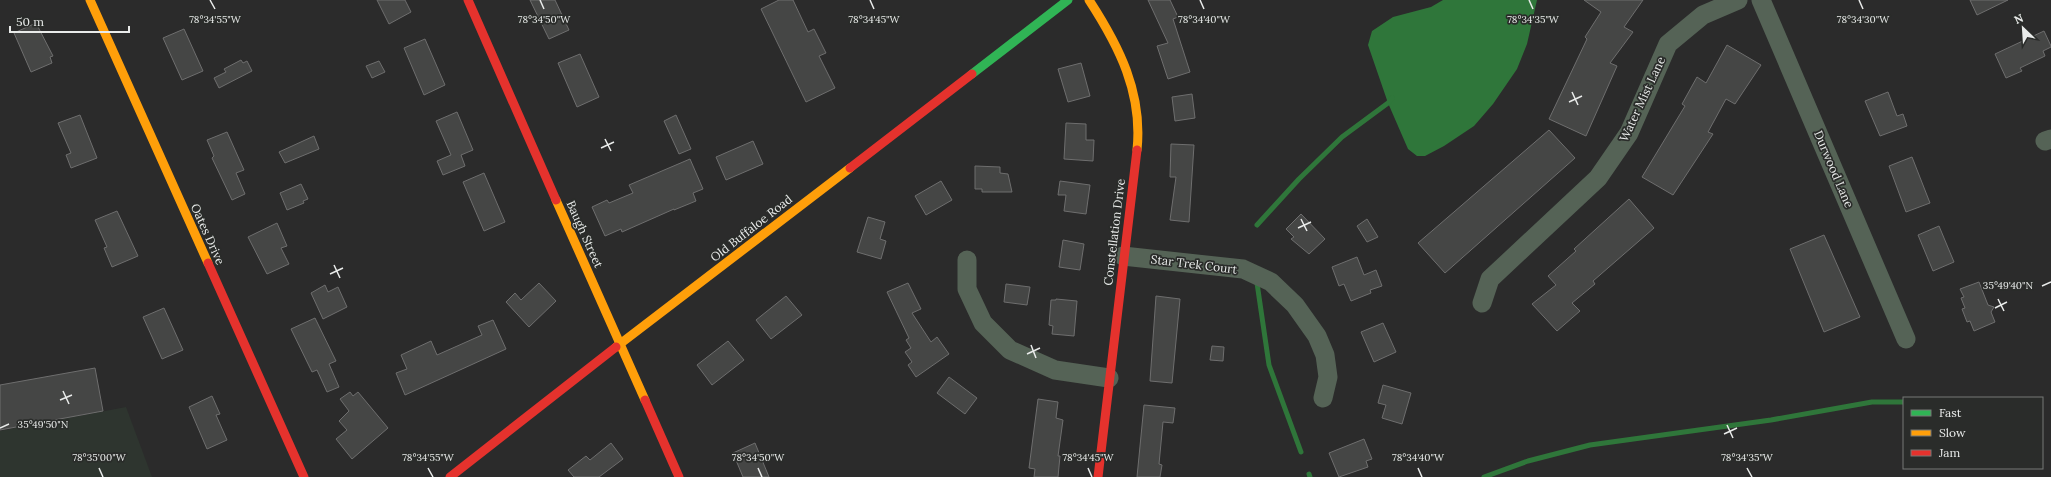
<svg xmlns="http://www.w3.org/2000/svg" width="2051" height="477" font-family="Lora,serif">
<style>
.built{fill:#2e352f}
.water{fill:#2f763a}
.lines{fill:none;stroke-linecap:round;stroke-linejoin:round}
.stream{stroke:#2f763a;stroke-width:5}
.building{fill:#454645;stroke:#6e6e6e}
.street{stroke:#556356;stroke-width:19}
.fast{stroke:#30b455;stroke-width:9}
.slow{stroke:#ff9f0a;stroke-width:9}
.jam{stroke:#e5322d;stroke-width:9}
.ticks{fill:none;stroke:#e9ebea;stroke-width:1.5}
.labels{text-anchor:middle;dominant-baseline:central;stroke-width:3.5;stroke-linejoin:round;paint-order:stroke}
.street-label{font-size:12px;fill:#e9ebea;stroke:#2a2c2a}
.ticks-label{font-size:10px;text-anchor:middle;fill:#e9ebea;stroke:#2a2c2a;stroke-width:3.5;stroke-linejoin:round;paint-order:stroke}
</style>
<rect width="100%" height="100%" fill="#2b2b2b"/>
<polygon class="built" points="126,407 152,477 0,477 0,431"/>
<polygon class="water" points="1443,0 1537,0 1527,44 1517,69 1493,104 1474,126 1444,146 1425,156 1417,156 1408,149 1388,103 1368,45 1372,31 1393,17 1431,7"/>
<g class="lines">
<g class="stream">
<polyline points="1257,225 1299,179 1342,137 1388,103 1392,98"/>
<polyline points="1257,283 1269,365 1301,452"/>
<polyline points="1309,474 1310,477"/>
<polyline points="1484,477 1528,461 1590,445 1771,420 1872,402 1904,402"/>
</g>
</g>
<g class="building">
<polygon points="377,0 405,0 411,12 389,24"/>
<polygon points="530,0 555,0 569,30 549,39"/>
<polygon points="779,0 793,0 808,32 814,29 826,53 819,56 835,88 806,102 761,9"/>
<polygon points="1148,0 1170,0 1178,17 1173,19 1190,72 1168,79 1157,46 1168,43"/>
<polygon points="1584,0 1643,0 1624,27 1633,32 1610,63 1617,66 1586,136 1549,119 1587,39 1585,37 1601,12"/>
<polygon points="1970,0 2008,0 1977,15"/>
<polygon points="36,23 53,56 50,57 52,63 31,72 14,33"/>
<polygon points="184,29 203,71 182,80 163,38"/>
<polygon points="2044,31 2051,46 2051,47 2043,51 2045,56 2020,68 2022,71 2006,78 1995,54"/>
<polygon points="425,39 445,85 424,95 404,48"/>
<polygon points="1727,45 1761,65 1735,104 1726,99 1708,132 1713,134 1673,195 1642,177 1685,106 1682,104 1697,77 1706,83"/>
<polygon points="580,54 599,97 577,107 558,63"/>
<polygon points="241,60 243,63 247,61 252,71 219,88 214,78 226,72 224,69"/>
<polygon points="379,61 385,72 372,78 366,66"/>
<polygon points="1081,63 1090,96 1068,102 1058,69"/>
<polygon points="1888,92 1897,116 1903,114 1907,126 1880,136 1865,101"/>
<polygon points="1192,94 1195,118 1175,121 1172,97"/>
<polygon points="457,112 473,150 461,155 465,166 443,175 437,161 451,155 436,121"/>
<polygon points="80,115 97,158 71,168 66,155 71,153 58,123"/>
<polygon points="676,115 691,149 679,154 664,121"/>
<polygon points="1066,123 1086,124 1086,140 1094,140 1093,161 1064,159"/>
<polygon points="1549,130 1575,158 1445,273 1418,243"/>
<polygon points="227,132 244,170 236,173 245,194 232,200 212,158 214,156 207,140"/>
<polygon points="314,136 319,149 285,163 279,152"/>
<polygon points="753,141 763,164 726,180 716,157"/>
<polygon points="1171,144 1194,145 1189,222 1170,220 1176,177 1170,177"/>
<polygon points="1912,157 1930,203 1906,212 1889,166"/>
<polygon points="690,159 703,189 693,193 696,201 674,210 674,209 622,232 621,229 605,236 592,207 607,200 609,203 633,193 629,185"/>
<polygon points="975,166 1000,167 1000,173 1008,174 1012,192 982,192 982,189 975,189"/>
<polygon points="484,173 505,222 484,231 463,182"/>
<polygon points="941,181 952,200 926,215 915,196"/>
<polygon points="1060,181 1090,185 1086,214 1064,211 1066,195 1058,195"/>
<polygon points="301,184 308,199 303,201 304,203 287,210 280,193"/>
<polygon points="1629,199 1654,228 1593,281 1595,284 1572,303 1580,311 1557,331 1532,304 1556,285 1548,276 1576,251 1574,249"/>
<polygon points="117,211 138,256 112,267 104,248 107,247 95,220"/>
<polygon points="1301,214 1325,239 1309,254 1291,239 1294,237 1286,229"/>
<polygon points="868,217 885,222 880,239 886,241 881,259 857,252"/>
<polygon points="1367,219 1378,237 1367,242 1357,226"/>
<polygon points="277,223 287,246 281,248 289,264 267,274 248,237"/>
<polygon points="1939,226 1954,262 1933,271 1918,235"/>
<polygon points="1824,235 1860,317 1824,332 1790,249"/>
<polygon points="1063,240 1084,244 1080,270 1059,267"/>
<polygon points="1357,257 1364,275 1376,270 1382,286 1370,290 1371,293 1351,301 1344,284 1339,286 1332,267"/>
<polygon points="1979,282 1988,305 1994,307 1991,312 1995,322 1974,331 1970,321 1967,322 1962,309 1965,308 1961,298 1964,297 1960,289"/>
<polygon points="539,283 556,301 529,327 506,302 515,293 521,300"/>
<polygon points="908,283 921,309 912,313 931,342 937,337 949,354 916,377 908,365 912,362 905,352 911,348 906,340 909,338 887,292"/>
<polygon points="1006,284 1030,287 1027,305 1004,302"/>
<polygon points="325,285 328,292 338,287 347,307 323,319 311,293"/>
<polygon points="786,296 802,315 771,339 756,320"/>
<polygon points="1156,296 1180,299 1172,383 1150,381"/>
<polygon points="1056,299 1077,301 1074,336 1052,334 1053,326 1049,325 1051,300 1056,300"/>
<polygon points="164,308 183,350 162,359 143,317"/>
<polygon points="315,318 336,361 329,364 339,387 327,392 317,370 312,372 291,329"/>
<polygon points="493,320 506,349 405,395 396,373 407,369 401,355 431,341 437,355 482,335 478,326"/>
<polygon points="1383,323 1396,352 1374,362 1361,332"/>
<polygon points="728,341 744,360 712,385 697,365"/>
<polygon points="1212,346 1224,347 1223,361 1210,360"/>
<polygon points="95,368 103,411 0,430 0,385"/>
<polygon points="949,377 977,398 965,414 937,393"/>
<polygon points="1383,385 1411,393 1402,424 1382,418 1386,405 1378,403"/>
<polygon points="350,392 353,396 358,392 388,428 352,459 336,439 347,430 339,421 349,411 340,399"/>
<polygon points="212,396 220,414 216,415 227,440 207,449 189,407"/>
<polygon points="1038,399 1058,402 1056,418 1063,420 1058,456 1060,456 1058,477 1034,477 1035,469 1029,468"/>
<polygon points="1144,405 1175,408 1173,423 1163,422 1159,464 1162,465 1160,477 1137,477"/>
<polygon points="1364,439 1372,459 1366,461 1368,467 1339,477 1329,453"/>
<polygon points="611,443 623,459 599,477 574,477 568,470 586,456 590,460"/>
<polygon points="755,443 769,477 743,477 733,453"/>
</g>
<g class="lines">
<g class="street">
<polyline points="1761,0 1906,339"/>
<polyline points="2045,141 2051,139"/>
<polyline points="1123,256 1243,269 1271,282 1295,305 1317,336 1325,355 1328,377 1323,398"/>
<polyline points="967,260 967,289 983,323 1010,350 1055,370 1109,378"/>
<polyline points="1482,303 1490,279 1598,178 1629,133 1668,44 1703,15 1738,0"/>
</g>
<polyline class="fast" points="972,74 1068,0"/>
<g class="slow">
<polyline points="90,0 208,263"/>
<path d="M1089 0C1119 46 1143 93 1137 150"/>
<polyline points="556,200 645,400"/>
<polyline points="616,347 850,168"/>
</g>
<g class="jam">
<polyline points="468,0 556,200"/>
<polyline points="850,168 972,74"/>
<polyline points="208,263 304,477"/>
<polyline points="645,400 679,477"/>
<polyline points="450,477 616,347"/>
<polyline points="1098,477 1137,150"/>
</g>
</g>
<path class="ticks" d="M210 0 215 9M540 0 544 9M870 0 874 9M1200 0 1204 9M1529 0 1533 9M1859 0 1863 9M1572 92 1578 105M1569 102 1582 96M605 139 611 151M601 148 614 142M1301 219 1307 231M1298 228 1311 222M334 265 340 278M330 274 343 268M2042 286 2051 282M1998 299 2004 311M1995 308 2007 302M1031 345 1036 358M1027 354 1040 348M63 391 69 404M60 400 72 395M1727 425 1733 438M0 428 9 424M1724 434 1737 428M99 468 103 477M428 468 433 477M758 468 762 477M1088 468 1092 477M1418 468 1422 477M1747 468 1752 477"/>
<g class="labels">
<g class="street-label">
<text transform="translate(1642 99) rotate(-65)">Water Mist Lane</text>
<text transform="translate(1834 169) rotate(67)">Durwood Lane</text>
<text transform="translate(751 228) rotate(-38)">Old Buffaloe Road</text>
<text transform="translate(1114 232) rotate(-83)">Constellation Drive</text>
<text transform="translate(208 234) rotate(66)">Oates Drive</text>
<text transform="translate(585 234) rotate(66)">Baugh Street</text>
<text transform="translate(1194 264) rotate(7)">Star Trek Court</text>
</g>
</g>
<g class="ticks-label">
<text x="215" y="23">78°34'55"W</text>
<text x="544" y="23">78°34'50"W</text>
<text x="874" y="23">78°34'45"W</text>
<text x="1204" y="23">78°34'40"W</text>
<text x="1533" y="23">78°34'35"W</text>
<text x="1863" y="23">78°34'30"W</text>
<text x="2008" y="289">35°49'40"N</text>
<text x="43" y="428">35°49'50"N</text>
<text x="99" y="461">78°35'00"W</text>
<text x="428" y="461">78°34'55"W</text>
<text x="758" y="461">78°34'50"W</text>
<text x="1088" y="461">78°34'45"W</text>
<text x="1418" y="461">78°34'40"W</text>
<text x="1747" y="461">78°34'35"W</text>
</g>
<rect x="1903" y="397" width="140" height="72" fill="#2a2c2a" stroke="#767877"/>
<rect x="1911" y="410" width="20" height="6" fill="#30b455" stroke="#767877"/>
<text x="1939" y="417" font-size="12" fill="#e9ebea">Fast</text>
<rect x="1911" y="430" width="20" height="6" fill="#ff9f0a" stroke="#767877"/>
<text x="1939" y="437" font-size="12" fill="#e9ebea">Slow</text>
<rect x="1911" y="450" width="20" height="6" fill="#e5322d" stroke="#767877"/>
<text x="1939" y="457" font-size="12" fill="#e9ebea">Jam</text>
<g transform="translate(2023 28) rotate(335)" stroke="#2a2c2a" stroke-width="3" paint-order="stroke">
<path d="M0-3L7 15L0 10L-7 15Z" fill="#e9ebea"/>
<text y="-6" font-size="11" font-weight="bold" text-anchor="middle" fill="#e9ebea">N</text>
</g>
<path d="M10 26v6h119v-6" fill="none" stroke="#e9ebea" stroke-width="2"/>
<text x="16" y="26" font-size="12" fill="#e9ebea" stroke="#2a2c2a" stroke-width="3" paint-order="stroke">50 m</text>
</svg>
